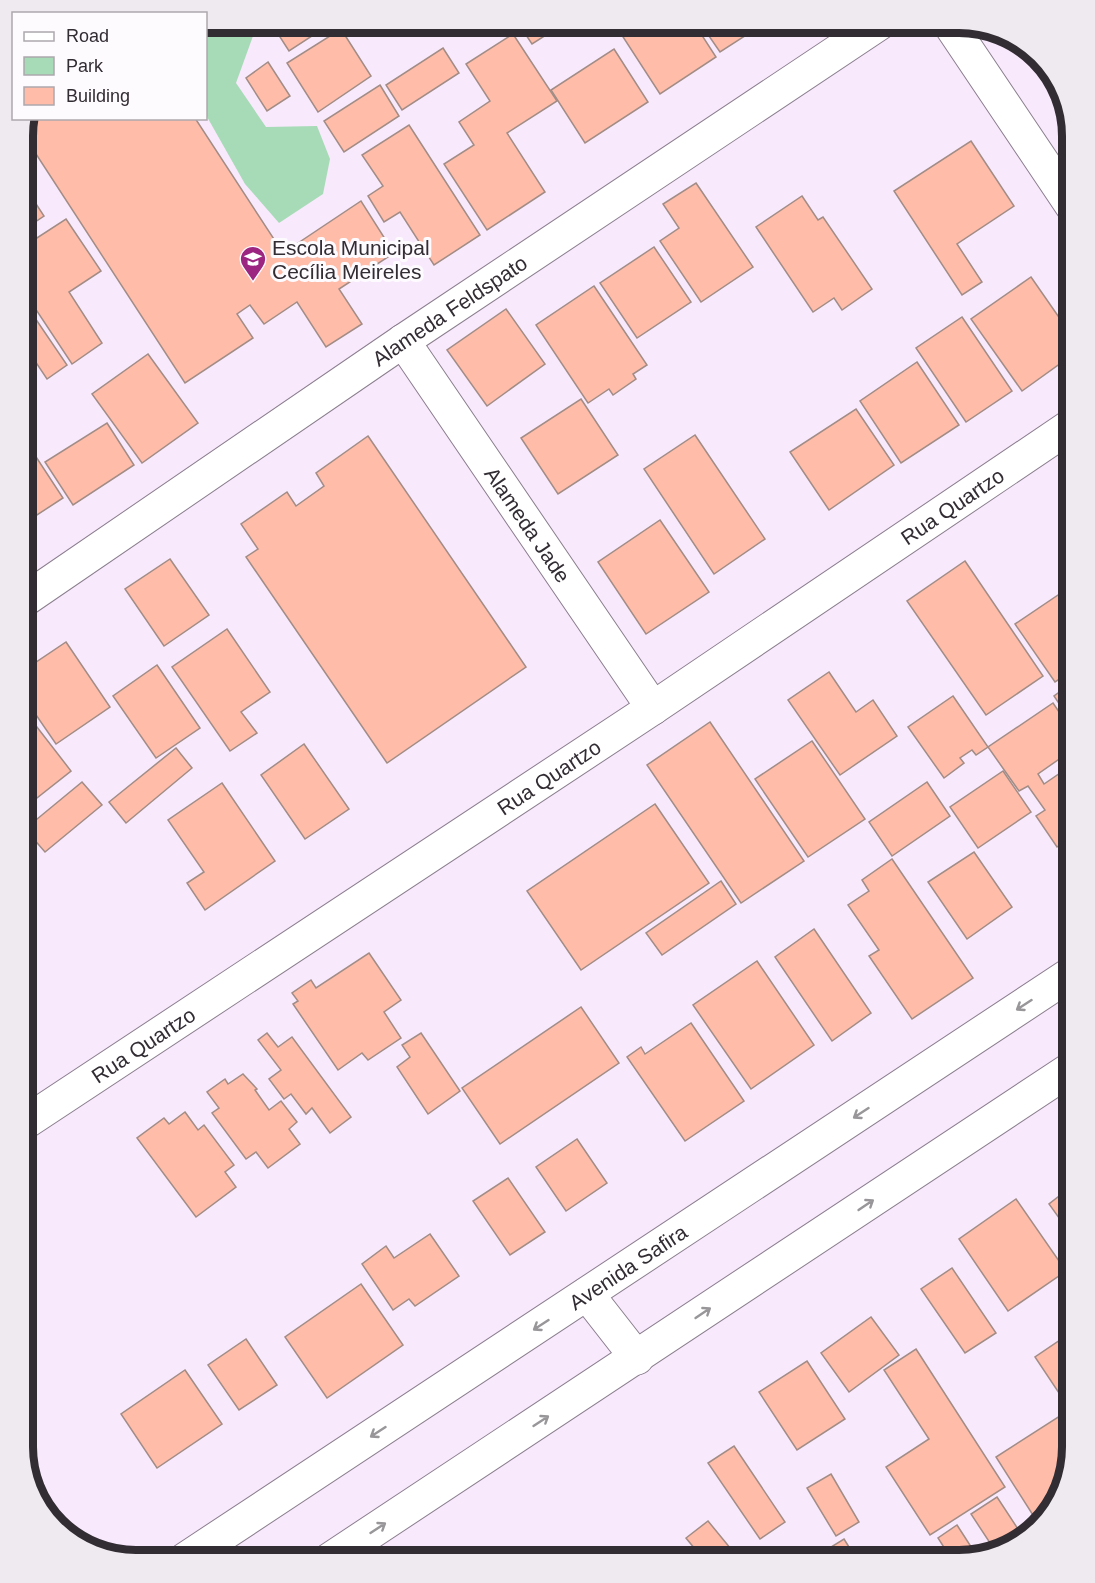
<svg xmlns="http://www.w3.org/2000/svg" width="1095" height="1583" font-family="Helvetica,sans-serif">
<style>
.green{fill:#a7dbb7}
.building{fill:#febca9;stroke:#a28c86;stroke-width:1.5}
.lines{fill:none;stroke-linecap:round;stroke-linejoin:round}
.minor-casing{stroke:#8b7e8e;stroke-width:35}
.minor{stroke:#fff;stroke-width:33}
.oneway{stroke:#989699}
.labels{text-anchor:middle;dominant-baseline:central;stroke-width:6;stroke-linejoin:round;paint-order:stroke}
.poi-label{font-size:21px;fill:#322c33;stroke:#fefbff;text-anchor:start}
.street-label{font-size:21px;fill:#322c33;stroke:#fefbff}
.rim{fill:none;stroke:#322c33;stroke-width:8}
</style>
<rect width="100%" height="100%" fill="#f8e9fc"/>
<polygon class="green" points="206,23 251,23 253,36 236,83 266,127 317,126 330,159 323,194 279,223 245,184 206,115"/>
<g class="building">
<polygon points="271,23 327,23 329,25 289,51"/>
<polygon points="518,23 565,23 532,44"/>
<polygon points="614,23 694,23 716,57 660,94"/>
<polygon points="700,23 765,23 720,52"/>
<polygon points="341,29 371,76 318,112 287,63"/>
<polygon points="513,34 557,101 507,133 545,192 487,230 444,164 474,145 459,122 490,101 466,64"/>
<polygon points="443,48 459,73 402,110 386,85"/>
<polygon points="614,49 648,102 585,143 551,90"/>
<polygon points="268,62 290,96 267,111 246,78"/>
<polygon points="380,85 399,116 344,152 324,121"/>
<polygon points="37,118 195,118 283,253 361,201 394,253 339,289 362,324 326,347 297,302 264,324 250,305 237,314 253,338 185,383 23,134 23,128"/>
<polygon points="409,125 480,235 434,265 400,212 384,222 368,196 383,186 362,155"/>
<polygon points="971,141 1014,206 957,244 982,282 962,295 894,191"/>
<polygon points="696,183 753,267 701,302 660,241 679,228 663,204"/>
<polygon points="23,184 44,216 23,230"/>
<polygon points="802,196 818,220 823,217 872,289 842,310 834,298 813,312 756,227"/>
<polygon points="66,219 101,271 69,292 102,343 72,364 33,305 23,311 23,247"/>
<polygon points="654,247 691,302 637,338 600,283"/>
<polygon points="1031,277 1072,336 1072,355 1022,391 971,319"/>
<polygon points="594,286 647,365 633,374 636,379 613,395 609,389 588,403 536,325"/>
<polygon points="506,309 545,364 487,406 447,350"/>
<polygon points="962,317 1012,391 966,422 916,348"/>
<polygon points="35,318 67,365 47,379 27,349 23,352 23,327"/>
<polygon points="148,354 198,423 142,463 92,394"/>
<polygon points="917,362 959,425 901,463 860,401"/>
<polygon points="581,399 618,455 558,494 521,438"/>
<polygon points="856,409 894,465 829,510 790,452"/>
<polygon points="107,423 134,465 73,505 45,462"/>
<polygon points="695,435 765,539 714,574 644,469"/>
<polygon points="368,436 526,667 387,763 246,557 258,549 241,524 287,492 296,506 324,486 316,473"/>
<polygon points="23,437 63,498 23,524"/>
<polygon points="660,520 709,592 646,634 598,562"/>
<polygon points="170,559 209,615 164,646 125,589"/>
<polygon points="965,561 1043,676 986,715 907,601"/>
<polygon points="1064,591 1072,603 1072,671 1055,682 1015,624"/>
<polygon points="227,629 270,692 241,712 257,733 230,751 172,667"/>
<polygon points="66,642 110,707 56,744 23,696 23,671"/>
<polygon points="157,665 200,728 156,758 113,696"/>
<polygon points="829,672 856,712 873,700 897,736 840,775 788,700"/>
<polygon points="1072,683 1072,723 1054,696"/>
<polygon points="953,696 988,747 976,755 972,750 960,758 964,763 944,778 908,727"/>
<polygon points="1053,703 1072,731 1072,750 1038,774 1044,784 1072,765 1072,836 1057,847 1036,816 1045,810 1028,786 1019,791 988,747"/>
<polygon points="23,709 71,771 23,809"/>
<polygon points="710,722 804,861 741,903 647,765"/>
<polygon points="812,741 865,819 808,857 755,779"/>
<polygon points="304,744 349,809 305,839 261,775"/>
<polygon points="176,748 192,768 126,823 109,802"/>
<polygon points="1003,771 1031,812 978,848 950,807"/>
<polygon points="82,782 102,805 45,852 25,829"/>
<polygon points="927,782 950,816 892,856 869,822"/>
<polygon points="222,783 275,861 205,910 187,883 204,872 168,820"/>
<polygon points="655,804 709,883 581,970 527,891"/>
<polygon points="1072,849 1072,870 1063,855"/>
<polygon points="974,852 1012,907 967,939 928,882"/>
<polygon points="892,859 973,978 912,1019 869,956 879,950 848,905 869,891 862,880"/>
<polygon points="721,881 736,904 662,955 646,933"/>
<polygon points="814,929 871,1013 832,1041 775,957"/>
<polygon points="369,953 401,1000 384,1012 401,1038 368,1060 362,1053 338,1070 293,1004 298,1001 292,993 311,980 316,988"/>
<polygon points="757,961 814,1045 751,1089 693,1005"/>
<polygon points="581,1007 619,1063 500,1144 462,1088"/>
<polygon points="691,1023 744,1101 685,1141 627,1057 641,1047 645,1054"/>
<polygon points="267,1033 278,1047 292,1037 351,1117 330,1133 312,1108 306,1114 291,1094 284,1099 269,1079 281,1070 258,1040"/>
<polygon points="421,1033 460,1091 428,1114 397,1067 410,1057 402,1045"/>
<polygon points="243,1074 257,1089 255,1090 269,1110 281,1101 297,1122 289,1129 300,1144 268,1168 256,1152 246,1159 212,1113 219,1108 207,1092 225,1079 228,1084"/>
<polygon points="185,1112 198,1130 204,1125 234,1165 225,1172 236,1187 196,1217 137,1138 164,1118 169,1124"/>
<polygon points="577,1139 607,1183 566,1211 536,1167"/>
<polygon points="508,1178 545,1232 510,1255 473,1201"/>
<polygon points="1072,1186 1072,1236 1049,1204"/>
<polygon points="1016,1199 1066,1271 1008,1311 959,1239"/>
<polygon points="430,1234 459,1276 415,1306 409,1299 393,1310 362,1264 386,1246 394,1258"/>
<polygon points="952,1268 996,1333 965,1353 921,1289"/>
<polygon points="361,1284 403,1345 327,1398 285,1337"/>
<polygon points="871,1317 899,1355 849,1392 821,1353"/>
<polygon points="1072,1332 1072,1389 1061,1396 1035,1357"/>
<polygon points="246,1339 277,1385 239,1410 208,1365"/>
<polygon points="916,1349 1005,1487 930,1535 886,1467 929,1439 884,1370"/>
<polygon points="807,1361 845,1419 797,1450 759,1392"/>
<polygon points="185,1370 222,1424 157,1468 121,1414"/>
<polygon points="1066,1412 1072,1422 1072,1447 1057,1504 1038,1523 996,1457"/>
<polygon points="734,1446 785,1522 760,1539 708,1463"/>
<polygon points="831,1474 859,1522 836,1536 807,1488"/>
<polygon points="997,1497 1018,1529 992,1546 971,1514"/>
<polygon points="708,1521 740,1560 704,1560 686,1538"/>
<polygon points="957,1525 977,1556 952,1560 938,1538"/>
<polygon points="844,1539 857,1560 810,1560"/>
<polygon points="942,1552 947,1560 929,1560"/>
</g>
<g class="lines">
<g class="minor-casing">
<g id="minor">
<polyline points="949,23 1072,206"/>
<path id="s1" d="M403 341 653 708"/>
<path id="s2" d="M23 601 403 341 880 23"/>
<path id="s3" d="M23 1124 653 708 1072 425"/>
<polyline points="587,1294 637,1358"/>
<path id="s4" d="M184 1560 1072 973"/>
<polyline points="329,1560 1072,1068"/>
</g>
</g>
<use href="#minor" class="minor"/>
</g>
<defs><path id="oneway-shaft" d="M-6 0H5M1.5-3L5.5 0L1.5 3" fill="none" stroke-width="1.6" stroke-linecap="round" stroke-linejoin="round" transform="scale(1.5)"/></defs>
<g class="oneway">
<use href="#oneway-shaft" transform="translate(1024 1005) rotate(147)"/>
<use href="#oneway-shaft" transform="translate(861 1113) rotate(147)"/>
<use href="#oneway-shaft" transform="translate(866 1205) rotate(-34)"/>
<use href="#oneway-shaft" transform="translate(703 1313) rotate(-34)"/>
<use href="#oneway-shaft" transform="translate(541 1325) rotate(147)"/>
<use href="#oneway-shaft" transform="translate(541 1421) rotate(-33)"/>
<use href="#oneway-shaft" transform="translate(378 1432) rotate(147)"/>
<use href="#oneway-shaft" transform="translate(378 1528) rotate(-33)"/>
</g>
<defs>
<g id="school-pin" transform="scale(1.35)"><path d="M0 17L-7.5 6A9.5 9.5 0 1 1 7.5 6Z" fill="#9b2580" stroke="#fefbff"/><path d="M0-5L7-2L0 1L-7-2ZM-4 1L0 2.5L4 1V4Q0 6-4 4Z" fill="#fff"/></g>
</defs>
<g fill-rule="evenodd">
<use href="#school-pin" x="253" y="259"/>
</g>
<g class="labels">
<g class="poi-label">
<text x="272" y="247">Escola Municipal<tspan x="272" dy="24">Cecília Meireles</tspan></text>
</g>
<g class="street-label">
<text stroke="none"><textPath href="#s2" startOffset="516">Alameda Feldspato</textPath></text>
<text stroke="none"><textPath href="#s3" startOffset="1116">Rua Quartzo</textPath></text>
<text stroke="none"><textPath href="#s1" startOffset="222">Alameda Jade</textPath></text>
<text stroke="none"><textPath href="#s3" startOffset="630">Rua Quartzo</textPath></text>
<text stroke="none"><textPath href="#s3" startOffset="144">Rua Quartzo</textPath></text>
<text stroke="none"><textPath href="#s4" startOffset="532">Avenida Safira</textPath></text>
</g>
</g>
<path d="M0 0H1095V1583H0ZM136 33H959A103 103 0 0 1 1062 136V1447A103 103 0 0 1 959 1550H136A103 103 0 0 1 33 1447V136A103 103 0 0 1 136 33Z" fill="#eeeaef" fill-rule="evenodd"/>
<path class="rim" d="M136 33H959A103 103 0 0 1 1062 136V1447A103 103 0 0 1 959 1550H136A103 103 0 0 1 33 1447V136A103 103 0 0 1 136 33Z"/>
<rect x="12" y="12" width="195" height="108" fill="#fefbff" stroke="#aca8ad" stroke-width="1.5"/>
<rect x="24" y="32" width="30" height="9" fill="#ffffff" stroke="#aca8ad" stroke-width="1.5"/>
<text x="66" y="42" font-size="18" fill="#322c33">Road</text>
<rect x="24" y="57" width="30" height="18" fill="#a7dbb7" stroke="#aca8ad" stroke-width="1.5"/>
<text x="66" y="72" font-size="18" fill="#322c33">Park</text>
<rect x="24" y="87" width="30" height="18" fill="#febca9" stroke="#aca8ad" stroke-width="1.5"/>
<text x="66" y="102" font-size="18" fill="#322c33">Building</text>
</svg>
